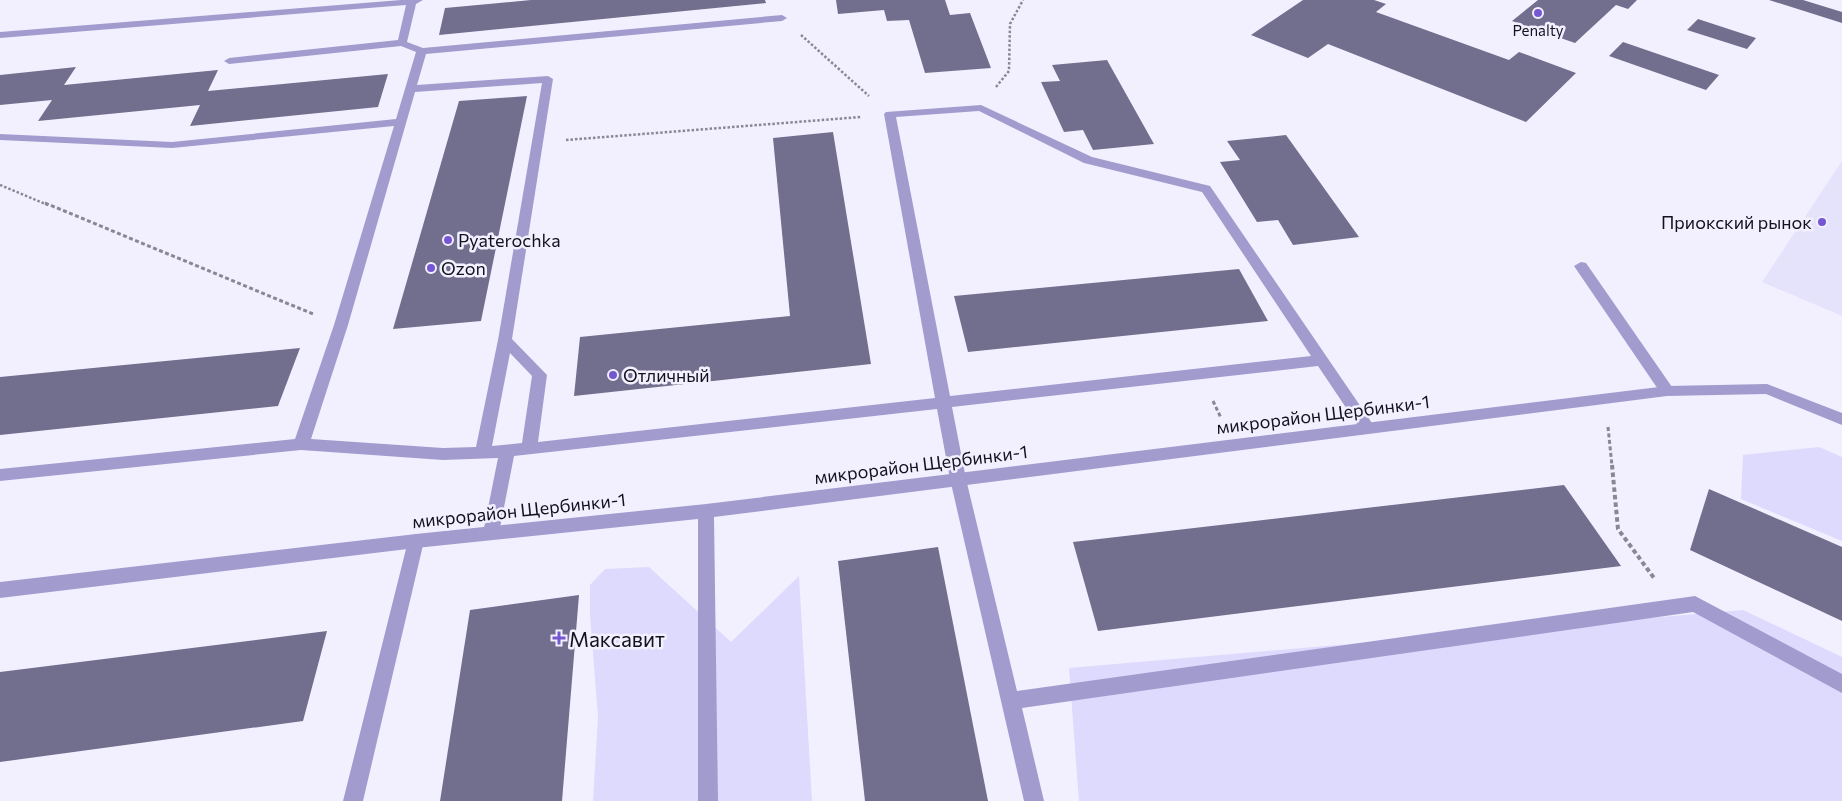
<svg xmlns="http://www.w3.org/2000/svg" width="1842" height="801" font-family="Commissioner,sans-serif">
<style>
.built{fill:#e5e2fc}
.green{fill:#dddafd}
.building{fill:#726e8e}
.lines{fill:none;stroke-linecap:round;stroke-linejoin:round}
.path-far2{stroke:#898795;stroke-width:2.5;stroke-dasharray:2.5 2;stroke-linecap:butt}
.path-far1{stroke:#898795;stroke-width:3;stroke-dasharray:4 2.5;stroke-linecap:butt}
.path{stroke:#898795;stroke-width:4;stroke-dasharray:4.5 3;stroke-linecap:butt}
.lane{fill:#a29cce;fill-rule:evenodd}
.street{fill:#a29cce;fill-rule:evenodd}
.poi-dot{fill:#7457d1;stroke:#f2f0ff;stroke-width:2}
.labels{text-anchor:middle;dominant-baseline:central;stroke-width:5;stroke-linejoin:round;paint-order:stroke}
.far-poi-label{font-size:15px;fill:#12111d;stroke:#f2f0ff}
.poi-label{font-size:18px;fill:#12111d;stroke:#f2f0ff;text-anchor:start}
.street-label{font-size:18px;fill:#12111d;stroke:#f2f0ff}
.near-poi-label{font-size:21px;fill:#12111d;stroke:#f2f0ff;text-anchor:start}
</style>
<rect width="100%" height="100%" fill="#f2f0ff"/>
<polygon class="built" points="1842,161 1842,316 1762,282"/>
<g class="green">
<polygon points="1819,447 1842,457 1842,541 1741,499 1743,455"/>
<polygon points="649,567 731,642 799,576 812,801 593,801 598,717 590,614 590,585 605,569"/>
<polygon points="1743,610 1842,657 1842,801 1079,801 1069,668"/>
</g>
<g class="building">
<polygon points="531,0 765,0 766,3 439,35 445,8"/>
<polygon points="836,0 945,0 950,15 970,13 991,68 925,73 909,20 887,21 884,10 838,14"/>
<polygon points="1303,0 1374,0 1386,4 1376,12 1509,60 1519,52 1576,73 1526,122 1328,44 1308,58 1251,35"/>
<polygon points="1538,0 1637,0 1628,9 1616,5 1575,43 1512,21"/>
<polygon points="1769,0 1803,0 1842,12 1842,23"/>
<polygon points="1698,19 1756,38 1747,49 1687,30"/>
<polygon points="1623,42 1719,75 1706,90 1609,56"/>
<polygon points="1107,60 1154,144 1093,150 1083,130 1064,132 1041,82 1060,81 1052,65"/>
<polygon points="76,67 64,85 218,70 208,91 388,74 378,107 190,126 200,105 38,121 52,100 0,105 0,75"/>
<polygon points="527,96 481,321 393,329 459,101"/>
<polygon points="833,132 871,364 574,396 580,337 790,316 773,138"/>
<polygon points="1286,135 1359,237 1293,245 1278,220 1257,222 1220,162 1240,160 1227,141"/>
<polygon points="1239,269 1268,321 968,352 954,296"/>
<polygon points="300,348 278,406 0,435 0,377"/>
<polygon points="1564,485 1621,566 1098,631 1073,542"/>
<polygon points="1709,489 1842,547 1842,621 1690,550"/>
<polygon points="938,547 988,801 865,801 838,561"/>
<polygon points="579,595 562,801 440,801 470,610"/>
<polygon points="327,631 303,721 0,762 0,672"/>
</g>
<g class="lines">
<g class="path-far2">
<polyline points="801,35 869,96"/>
<polyline points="996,87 1009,71 1010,24 1023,0"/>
<polyline points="566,140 861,117"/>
<polyline points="0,185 48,205"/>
</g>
<g class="path-far1">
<polyline points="45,203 313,314"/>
<polyline points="1213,401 1221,418"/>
<polyline points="1608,427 1612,466"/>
</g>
<polyline class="path" points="1612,465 1618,529 1654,578"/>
<g class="lane">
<path d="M401 0H423L416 4 407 42 423 48 782 15 787 18 782 21 426 54 417 85 548 76 553 79 512 339 547 375 538 442 935 398 884 114 886 112 981 105 1092 157 1210 186 1376 429 1373 433H1363L1318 366 952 407 966 479 1017 691 1695 596 1842 674V693L1693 612 1022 708 1044 801H1024L950 479 937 409 514 456 499 533 497 538 491 540 485 538 483 533 498 458 443 460 301 450 0 481V469L295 439 334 325 394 126 172 148 0 140V134L172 142 396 119 416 52 401 46 229 64 224 61 229 58 398 40 406 5 0 38V32ZM542 83 498 340 476 447 443 448 311 439 348 325 415 92ZM979 111 1084 163 1202 192 1311 356 950 396 896 117ZM510 353 532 376 522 443 492 446Z"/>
<polygon points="1581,262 1586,263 1672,387 1674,391 1672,395 1662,395 1574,266"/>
<polygon points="416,534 422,536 424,541 363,801 343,801 408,541 410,536"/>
</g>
<polygon class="street" points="1767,384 1842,413 1842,425 1766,394 1667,396 714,517 718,801 698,801 698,519 416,548 0,598 0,582 416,534 706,504 1667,386"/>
</g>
<g class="poi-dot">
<circle cx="1538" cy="13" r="5"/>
<circle cx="1822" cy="222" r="5"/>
<circle cx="448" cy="240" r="5"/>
<circle cx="431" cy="268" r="5"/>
<circle cx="613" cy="375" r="5"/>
<path d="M556.5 630.5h5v5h5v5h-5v5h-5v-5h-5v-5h5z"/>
</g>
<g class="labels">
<g class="far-poi-label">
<text x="1538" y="30">Penalty</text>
</g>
<g class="poi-label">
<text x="1812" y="222" text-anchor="end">Приокский рынок</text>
<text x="458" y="240">Pyaterochka</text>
<text x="441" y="268">Ozon</text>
<text x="623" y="375">Отличный</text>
</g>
<g class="street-label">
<text transform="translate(1323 414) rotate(-7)">микрорайон Щербинки-1</text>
<text transform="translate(921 464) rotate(-7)">микрорайон Щербинки-1</text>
<text transform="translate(519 510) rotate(-6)">микрорайон Щербинки-1</text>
</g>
<g class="near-poi-label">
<text x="569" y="638">Максавит</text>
</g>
</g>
</svg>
